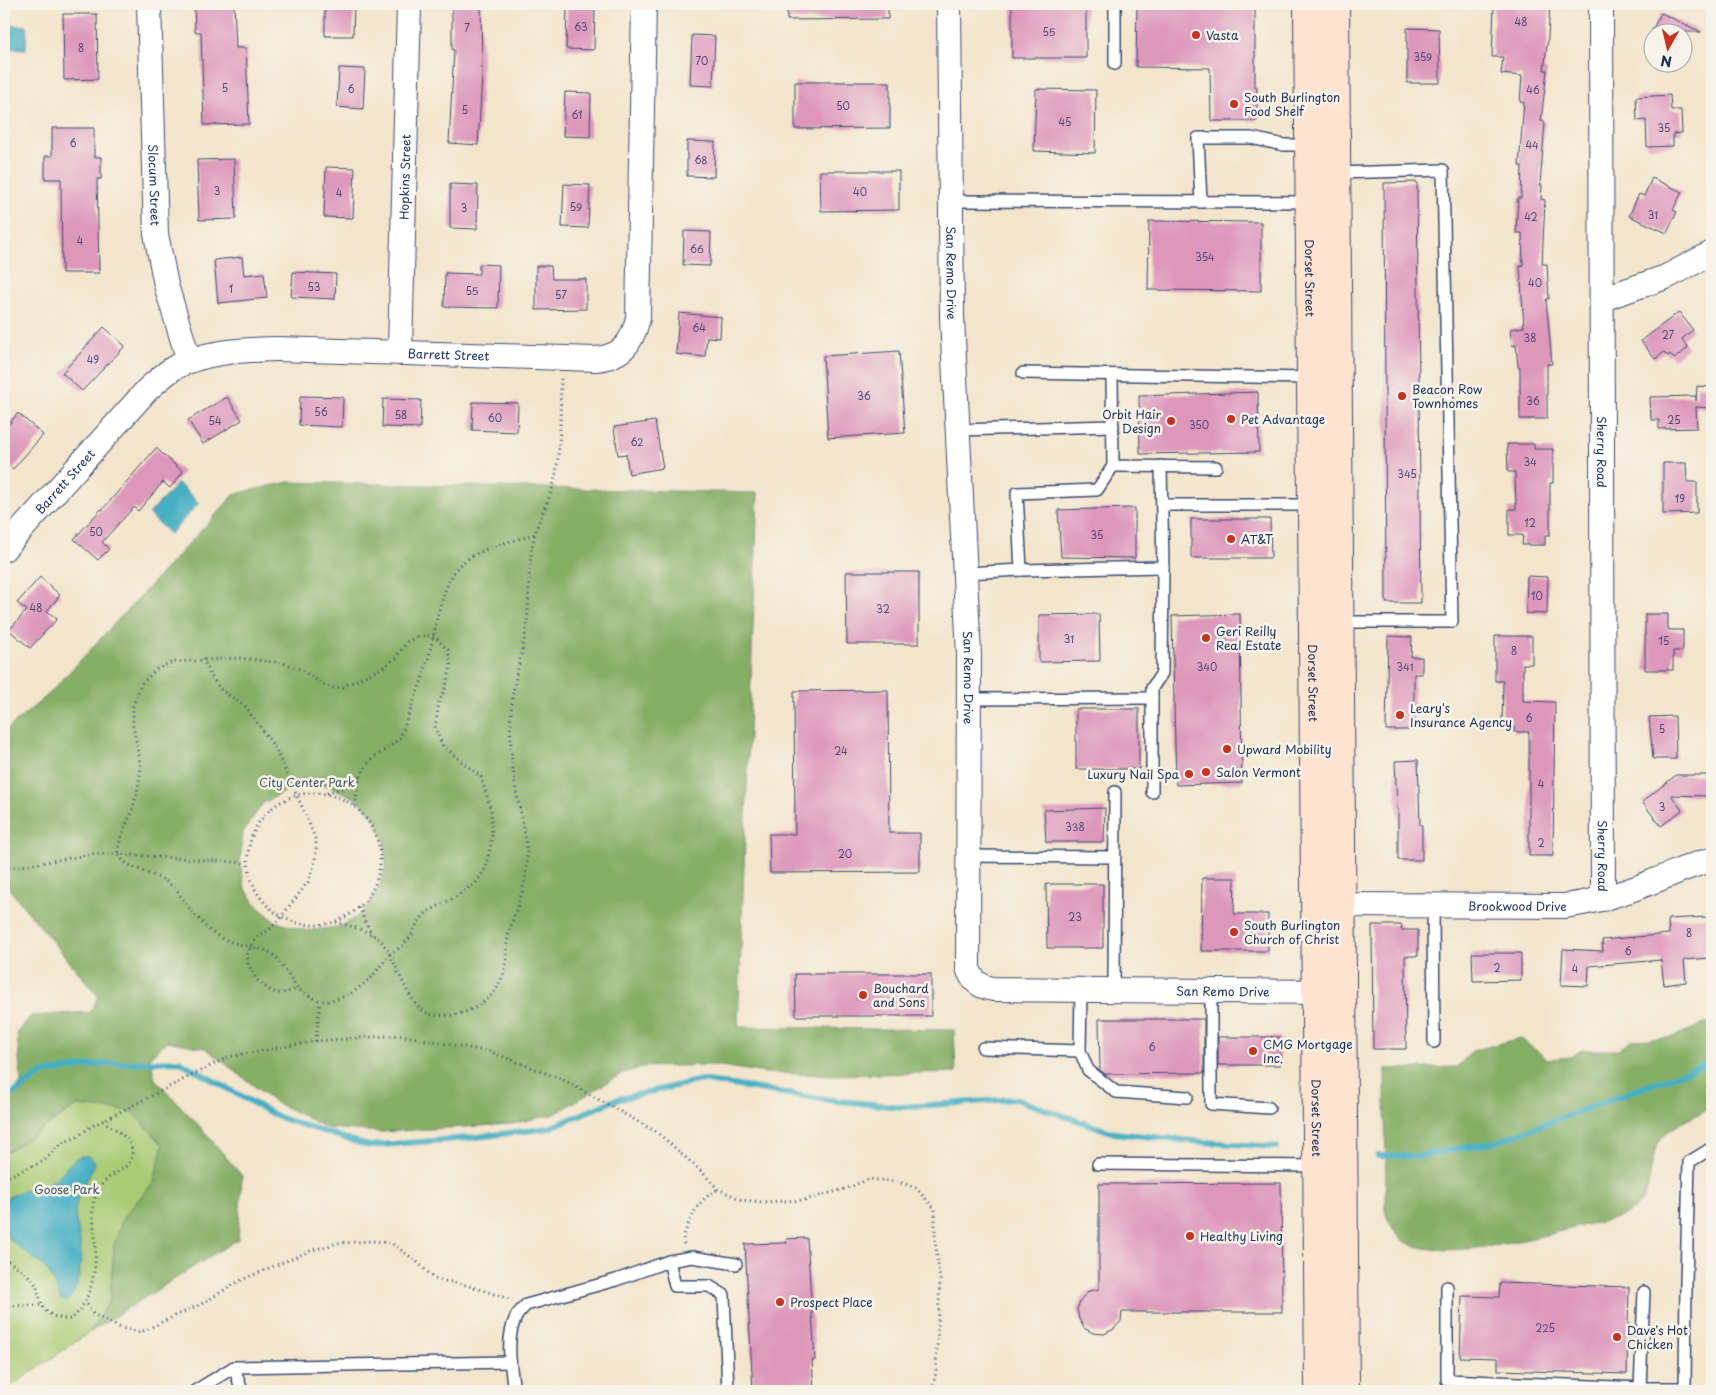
<svg xmlns="http://www.w3.org/2000/svg" width="1716" height="1395" font-family="'Playpen Sans',sans-serif">
<style>
.green{fill:#a9cb74;stroke:#627d69}
.forest{fill:#86af66;stroke:#506f62;fill-rule:evenodd}
.water{fill:#45afc3;stroke:#306f90}
.lines{fill:none;stroke-linecap:round;stroke-linejoin:round}
.stream{stroke:#45afc3;stroke-width:6}
.building{fill:#dd97bb}
.service-casing{stroke:#3b4a6e;stroke-width:14}
.minor-casing{stroke:#3b4a6e;stroke-width:26}
.secondary-casing{stroke:#3b4a6e;stroke-width:30}
.path{stroke:#3b4a6e;stroke-width:3;stroke-dasharray:1 4;stroke-linecap:butt}
.service{stroke:#fff;stroke-width:11}
.minor{stroke:#fff;stroke-width:24}
.secondary{stroke:#fee3d1;stroke-width:28}
.poi-dot{fill:#c8321e;stroke:#f7f3e8;stroke-width:2}
.labels{text-anchor:middle;dominant-baseline:central;stroke-width:5;stroke-linejoin:round;paint-order:stroke}
.number-label{font-size:10px;fill:#4c4975}
.poi-label{font-size:12px;fill:#1b2f5e;stroke:#f7f3e8;text-anchor:start}
.street-label{font-size:12px;fill:#1b2f5e;stroke:#f7f3e8}
.park-label{font-size:12px;fill:#3e5664;stroke:#f7f3e8}
</style>
<rect width="100%" height="100%" fill="#f7f3e8"/>
<filter id="ink" filterUnits="userSpaceOnUse"><feTurbulence type="fractalNoise" baseFrequency=".02" numOctaves="2"/><feDisplacementMap in="SourceGraphic" scale="10" xChannelSelector="R" yChannelSelector="G"/><feConvolveMatrix kernelMatrix="1 2 1 2 8 2 1 2 1" color-interpolation-filters="sRGB"/></filter>
<filter id="wash" filterUnits="userSpaceOnUse"><feTurbulence type="fractalNoise" baseFrequency=".0096" numOctaves="4" result="noise"/><feDisplacementMap in="SourceGraphic" scale="20" xChannelSelector="R" yChannelSelector="G"/><feGaussianBlur stdDeviation="1.12" result="paint"/><feColorMatrix in="noise" values="0 0 0 0 0 0 0 0 0 0 0 0 0 0 0 0 0 1.4 0 .05"/><feComposite in="paint" operator="in"/></filter>
<g filter="url(#wash)">
<rect width="100%" height="100%" fill="#f3e5cc"/>
<polygon class="green" points="77,1106 132,1111 163,1145 154,1182 124,1216 114,1245 110,1300 90,1332 4,1391 4,1154"/>
<g class="forest">
<path d="M288 482 758 493 738 1027 954 1030 956 1072 834 1075 766 1073 714 1065 642 1067 621 1074 555 1114 512 1124 381 1132 327 1128 275 1102 205 1048 167 1041 150 1057 155 1079 203 1130 242 1176 238 1239 90 1332 110 1300 114 1245 124 1216 154 1182 163 1145 132 1111 77 1106 4 1154V1104L21 1083 17 1032 31 1016 91 1012 98 996 4 883V732L50 693 235 494ZM327 785 359 800 375 819 385 842 386 866 378 890 364 911 352 920 338 927 307 931 276 922 258 907 245 888 240 863 243 832 263 803 293 787Z"/>
<path d="M1712 1021V1107C1701 1113 1671 1127 1663 1136 1645 1157 1657 1193 1632 1211 1621 1219 1598 1222 1585 1225 1542 1236 1446 1263 1406 1242 1396 1237 1391 1225 1386 1215L1385 1069 1457 1067 1472 1051 1520 1038 1547 1059 1571 1057 1582 1050H1618L1631 1040 1670 1038Z"/>
</g>
<g class="water">
<polygon points="4,25 27,26 26,49 4,48"/>
<polygon points="178,483 199,503 170,534 149,514"/>
<path d="M80 1156H89L95 1163C90 1178 79 1189 76 1205 74 1218 78 1227 80 1239 82 1255 81 1293 66 1301L61 1300C56 1290 53 1276 45 1268 33 1255 12 1247 4 1230V1201C15 1189 36 1191 51 1182 62 1176 68 1162 80 1156Z"/>
</g>
<g class="lines">
<g class="stream">
<polyline points="4,1100 43,1073 103,1064 179,1061 278,1117 369,1146 469,1138 549,1128 615,1100 701,1080 828,1100 902,1107 1015,1099 1114,1133 1203,1142 1277,1147"/>
<polyline points="1378,1156 1419,1156 1496,1142 1712,1062"/>
</g>
</g>
<g id="blocks">
<g class="building">
<polygon points="194,4 234,4 236,48 246,48 249,124 204,125 201,32 195,32"/>
<polygon points="325,4 354,4 353,36 325,36"/>
<polygon points="452,4 481,4 482,75 478,145 449,143 454,50 452,50"/>
<polygon points="567,4 595,4 594,50 566,49"/>
<polygon points="787,4 888,4 888,19 787,20"/>
<rect x="1012" y="4" width="74" height="54"/>
<polygon points="1137,4 1255,4 1255,87 1257,87 1257,121 1211,121 1210,68 1136,67"/>
<polygon points="1514,4 1550,4 1548,37 1544,70 1547,70 1541,121 1545,122 1540,185 1542,185 1541,199 1545,200 1542,264 1547,264 1549,299 1546,299 1552,364 1547,364 1547,419 1520,419 1520,367 1518,367 1516,345 1512,346 1510,329 1524,327 1520,266 1523,265 1522,233 1516,233 1518,198 1521,198 1522,166 1519,166 1524,102 1520,102 1522,76 1501,74 1503,57 1492,57 1494,6 1514,7"/>
<polygon points="1661,13 1701,32 1651,32"/>
<polygon points="63,14 97,14 98,79 64,80"/>
<polygon points="1407,28 1439,29 1440,83 1407,83"/>
<polygon points="692,35 715,36 713,86 690,85"/>
<polygon points="339,68 365,69 363,109 337,107"/>
<polygon points="795,82 890,82 890,128 795,129"/>
<polygon points="1036,89 1096,90 1095,153 1034,151"/>
<polygon points="565,92 591,93 590,137 563,136"/>
<polygon points="1670,95 1671,110 1681,110 1682,133 1673,134 1673,146 1647,147 1646,120 1637,121 1636,97"/>
<polygon points="52,128 94,128 94,157 101,157 101,179 97,179 99,273 62,273 61,179 45,179 45,156 52,156"/>
<polygon points="687,141 715,142 714,177 687,176"/>
<polygon points="234,159 236,219 199,220 197,160"/>
<polygon points="326,167 355,168 353,218 324,217"/>
<polygon points="820,171 899,171 899,210 821,211"/>
<polygon points="1652,178 1682,192 1673,210 1677,212 1667,233 1629,216 1639,194 1644,196"/>
<polygon points="1417,182 1421,603 1386,603 1384,183"/>
<polygon points="450,184 478,185 477,229 450,228"/>
<polygon points="564,184 590,185 588,228 562,227"/>
<polygon points="1149,221 1261,222 1261,291 1148,290"/>
<polygon points="684,231 711,232 710,266 683,265"/>
<polygon points="242,257 244,275 264,273 267,298 218,303 214,260"/>
<polygon points="479,264 499,265 498,308 444,307 445,273 479,274"/>
<polygon points="536,266 551,266 552,279 586,279 586,309 536,310"/>
<polygon points="293,272 336,274 335,299 291,297"/>
<polygon points="1679,312 1693,330 1682,339 1688,348 1674,359 1670,354 1668,356 1664,352 1655,359 1641,341"/>
<polygon points="679,313 721,317 720,338 707,337 705,357 676,354"/>
<polygon points="104,327 125,346 82,391 62,373"/>
<polygon points="899,351 905,433 828,438 823,356"/>
<polygon points="1697,386 1712,387 1712,408 1696,407 1697,428 1659,429 1659,420 1651,420 1650,397 1696,396 1696,401"/>
<polygon points="1258,392 1259,452 1140,454 1139,396"/>
<polygon points="300,396 343,397 342,427 299,425"/>
<polygon points="227,397 242,420 203,444 188,420"/>
<polygon points="383,399 421,400 420,428 382,427"/>
<polygon points="473,402 518,403 517,432 472,430"/>
<polygon points="18,413 43,435 13,469 4,461 4,430"/>
<polygon points="655,421 663,468 629,474 626,454 618,455 614,427"/>
<polygon points="1507,444 1534,444 1534,449 1553,449 1553,483 1550,483 1550,535 1545,535 1545,545 1522,545 1523,535 1509,535 1509,509 1516,509 1515,472 1508,472"/>
<polygon points="156,448 183,472 170,488 163,482 138,511 134,507 102,542 109,549 98,560 74,539 101,509 102,510"/>
<polygon points="1663,463 1686,463 1687,482 1697,482 1697,513 1663,514"/>
<polygon points="1135,508 1135,558 1061,557 1058,510"/>
<polygon points="1191,519 1270,519 1271,558 1191,558"/>
<polygon points="846,572 919,572 919,644 847,644"/>
<polygon points="1527,576 1548,577 1547,614 1526,613"/>
<polygon points="40,577 60,595 47,611 57,619 30,648 9,630 27,610 17,603"/>
<polygon points="1099,614 1100,661 1039,662 1039,615"/>
<polygon points="1240,614 1242,783 1176,785 1172,616"/>
<polygon points="1645,614 1668,614 1668,630 1683,630 1683,651 1673,651 1673,670 1645,670"/>
<polygon points="1388,636 1412,637 1411,657 1422,657 1422,674 1414,674 1414,730 1386,730"/>
<polygon points="1495,636 1532,636 1532,664 1523,664 1523,701 1555,702 1553,856 1529,856 1529,732 1514,732 1514,727 1502,727 1503,681 1495,681"/>
<polygon points="888,690 889,833 920,833 920,872 770,873 769,834 795,834 794,691"/>
<rect x="1076" y="709" width="63" height="60"/>
<polygon points="1675,716 1676,759 1653,759 1649,717"/>
<polygon points="1418,760 1420,825 1422,825 1422,860 1398,860 1398,809 1397,809 1395,761"/>
<polygon points="1676,775 1707,775 1707,796 1671,795 1682,810 1661,826 1642,802"/>
<polygon points="1105,808 1104,842 1046,842 1044,810"/>
<polygon points="1202,878 1235,878 1234,914 1268,914 1268,951 1201,951"/>
<polygon points="1046,884 1103,884 1103,948 1047,948"/>
<polygon points="1708,917 1710,958 1684,960 1686,982 1664,985 1661,960 1589,966 1588,986 1561,985 1563,949 1603,951 1602,940 1669,934 1668,919"/>
<polygon points="1372,925 1402,925 1401,930 1418,930 1418,956 1405,956 1406,1049 1373,1049"/>
<polygon points="1472,953 1521,953 1521,980 1473,981"/>
<polygon points="795,974 931,974 931,1016 796,1016"/>
<polygon points="1099,1019 1204,1019 1204,1073 1105,1074 1100,1070"/>
<rect x="1218" y="1037" width="62" height="28"/>
<polygon points="1281,1183 1282,1312 1122,1312 1121,1321 1114,1329 1104,1334 1093,1333 1084,1328 1079,1319 1077,1309 1081,1299 1089,1291 1099,1289 1099,1184"/>
<polygon points="807,1238 815,1360 812,1360 814,1391 753,1391 745,1244 787,1243 786,1239"/>
<polygon points="1500,1283 1629,1287 1627,1374 1498,1370 1498,1358 1460,1357 1462,1296 1499,1297"/>
</g>
</g>
</g>
<g filter="url(#ink)">
<use href="#blocks" fill-opacity="0" stroke="#3b4a6e" stroke-width="1"/>
<g class="lines">
<g class="service-casing">
<g id="service">
<polyline points="1115,4 1115,64"/>
<polyline points="1336,173 1443,170 1452,622 1339,622"/>
<polyline points="950,201 1310,202"/>
<polyline points="1201,202 1198,138 1251,138 1284,145 1309,145"/>
<polyline points="1023,373 1311,378"/>
<polyline points="1112,375 1113,466 1216,467"/>
<polyline points="957,430 1113,426"/>
<polyline points="1162,505 1312,505"/>
<polyline points="1021,570 1163,567 1161,466"/>
<polyline points="966,573 1021,570 1017,493 1097,490 1113,466"/>
<polyline points="969,699 1152,698"/>
<polyline points="1152,792 1152,688 1162,673 1163,567"/>
<polyline points="969,856 1114,857"/>
<polyline points="1433,905 1434,1042"/>
<polyline points="1114,989 1115,792"/>
<polyline points="1211,991 1211,1104 1269,1108"/>
<polyline points="983,1048 1080,1051 1081,989"/>
<polyline points="1080,1051 1088,1070 1116,1092 1187,1097"/>
<polyline points="1098,1164 1317,1166"/>
<polyline points="669,1261 692,1257 736,1264"/>
<polyline points="1447,1287 1447,1380 1640,1388 1644,1292"/>
<polyline points="234,1367 242,1391"/>
<polyline points="1640,1388 1685,1388"/>
<polyline points="195,1391 234,1367 510,1362"/>
<path d="M514 1391C511 1368 505 1339 516 1317 518 1313 522 1309 526 1305L616 1280 669 1261 675 1286H709L724 1295 728 1391"/>
<polyline points="1685,1391 1686,1283 1689,1162 1712,1148"/>
</g>
</g>
<g class="minor-casing">
<g id="minor">
<path id="s1" d="M149 4 156 234 166 285 189 361"/>
<path id="s2" d="M949 4 952 318 969 655 968 968C972 981 980 987 993 989L1333 992"/>
<path id="s3" d="M1601 4 1603 899"/>
<polyline points="1602,299 1666,277 1712,253"/>
<path id="s4" d="M400 351 409 4"/>
<path id="s5" d="M4 549 147 390C156 382 164 374 174 368 204 351 244 350 277 349L596 359C623 356 632 343 638 318L644 4"/>
<path id="s6" d="M1323 905 1564 906C1596 902 1625 893 1654 881 1673 874 1692 864 1712 860"/>
</g>
</g>
<g class="secondary-casing">
<g id="secondary">
<path id="s7" d="M1308 4 1319 1391"/>
<polyline points="1335,4 1345,1391"/>
</g>
</g>
<g class="path">
<polygon points="418,636 434,636 448,650 451,665 446,686 439,702 435,728 443,746 481,777 491,810 492,837 486,868 476,883 452,899 427,912 418,922 411,936 402,946 389,955 371,978 349,995 328,1001 320,1001 308,995 298,989 276,957 268,951 234,943 219,937 208,929 187,906 176,889 164,880 127,864 117,854 121,836 131,814 138,789 141,767 133,726 133,706 141,684 157,669 173,662 239,658 283,663 302,670 322,684 332,688 343,687 385,666 396,658 407,642"/>
<polyline points="203,659 209,673 221,690 245,706 275,748 308,820 316,841 316,854 313,869 308,882 281,917 270,929 257,937 247,954 248,965 257,980 268,989 276,993 283,993 298,989"/>
<circle cx="314" cy="859" r="66"/>
<polyline points="327,793 345,787 361,776"/>
<path d="M355 806C357 790 359 774 370 761 379 752 392 747 401 736 409 712 420 688 427 664 435 635 439 585 461 564 480 547 511 542 535 534"/>
<polyline points="4,869 93,854 117,854 247,863"/>
<polyline points="360,907 364,920 372,935"/>
<path d="M336 922C350 926 372 931 382 942 397 960 407 1008 430 1014 436 1016 445 1015 451 1015 476 1012 496 997 504 973 508 962 506 948 508 936 512 920 519 904 523 888 527 873 528 856 526 842 523 819 516 798 514 776 511 752 509 727 512 704 514 676 524 650 527 622 530 593 527 562 535 534 540 515 551 498 555 478 561 446 560 411 561 378"/>
<polyline points="316,1041 320,1001"/>
<polyline points="4,1178 44,1161 62,1143 77,1137 92,1126 228,1057 316,1041 400,1035 491,1052 564,1080 658,1133 700,1170 718,1189 742,1200 762,1202 804,1200 845,1189 869,1179 899,1182 916,1188 935,1209 935,1239 940,1280 936,1371 933,1391"/>
<path d="M684 1244C682 1237 685 1232 688 1225 695 1208 702 1198 718 1189"/>
<path d="M4 1258C13 1265 24 1271 32 1279 39 1287 38 1296 42 1304 46 1316 61 1320 71 1319 94 1300 97 1264 95 1237 94 1223 90 1208 96 1195 98 1188 104 1181 110 1177 120 1169 131 1168 132 1153 132 1137 114 1129 103 1121"/>
<polyline points="85,1300 93,1314 121,1328 141,1332 203,1303 239,1281 312,1250 339,1243 373,1241 391,1243 415,1260 435,1279 466,1285 510,1299"/>
<polyline points="4,1306 42,1305"/>
<polyline points="1425,1391 1434,1387"/>
</g>
<use href="#service" class="service"/>
<use href="#minor" class="minor"/>
<use href="#secondary" class="secondary"/>
</g>
</g>
<g class="poi-dot">
<circle cx="1196" cy="35" r="5"/>
<circle cx="1234" cy="104" r="5"/>
<circle cx="1402" cy="396" r="5"/>
<circle cx="1231" cy="419" r="5"/>
<circle cx="1171" cy="421" r="5"/>
<circle cx="1231" cy="539" r="5"/>
<circle cx="1206" cy="638" r="5"/>
<circle cx="1400" cy="715" r="5"/>
<circle cx="1227" cy="749" r="5"/>
<circle cx="1206" cy="772" r="5"/>
<circle cx="1189" cy="774" r="5"/>
<circle cx="1234" cy="932" r="5"/>
<circle cx="863" cy="995" r="5"/>
<circle cx="1253" cy="1051" r="5"/>
<circle cx="1190" cy="1236" r="5"/>
<circle cx="780" cy="1302" r="5"/>
<circle cx="1617" cy="1337" r="5"/>
</g>
<g class="labels">
<g class="number-label">
<text x="1521" y="21">48</text>
<text x="581" y="26">63</text>
<text x="467" y="27">7</text>
<text x="1049" y="31">55</text>
<text x="81" y="47">8</text>
<text x="1423" y="56">359</text>
<text x="702" y="60">70</text>
<text x="225" y="87">5</text>
<text x="351" y="88">6</text>
<text x="1533" y="89">46</text>
<text x="843" y="105">50</text>
<text x="465" y="109">5</text>
<text x="577" y="114">61</text>
<text x="1065" y="121">45</text>
<text x="1664" y="127">35</text>
<text x="73" y="142">6</text>
<text x="1532" y="144">44</text>
<text x="701" y="159">68</text>
<text x="217" y="190">3</text>
<text x="860" y="191">40</text>
<text x="339" y="192">4</text>
<text x="576" y="206">59</text>
<text x="464" y="207">3</text>
<text x="1653" y="214">31</text>
<text x="1531" y="216">42</text>
<text x="80" y="240">4</text>
<text x="697" y="248">66</text>
<text x="1205" y="256">354</text>
<text x="1535" y="282">40</text>
<text x="314" y="286">53</text>
<text x="231" y="288">1</text>
<text x="472" y="290">55</text>
<text x="561" y="294">57</text>
<text x="699" y="327">64</text>
<text x="1668" y="334">27</text>
<text x="1530" y="337">38</text>
<text x="93" y="359">49</text>
<text x="864" y="395">36</text>
<text x="1533" y="400">36</text>
<text x="321" y="411">56</text>
<text x="401" y="414">58</text>
<text x="495" y="417">60</text>
<text x="1674" y="419">25</text>
<text x="215" y="420">54</text>
<text x="1199" y="424">350</text>
<text x="637" y="441">62</text>
<text x="1530" y="461">34</text>
<text x="1407" y="473">345</text>
<text x="1680" y="498">19</text>
<text x="1530" y="522">12</text>
<text x="96" y="531">50</text>
<text x="1097" y="534">35</text>
<text x="1537" y="595">10</text>
<text x="36" y="607">48</text>
<text x="883" y="608">32</text>
<text x="1069" y="638">31</text>
<text x="1664" y="640">15</text>
<text x="1514" y="650">8</text>
<text x="1207" y="666">340</text>
<text x="1405" y="666">341</text>
<text x="1529" y="717">6</text>
<text x="1662" y="728">5</text>
<text x="841" y="750">24</text>
<text x="1541" y="783">4</text>
<text x="1662" y="806">3</text>
<text x="1075" y="826">338</text>
<text x="1541" y="842">2</text>
<text x="845" y="853">20</text>
<text x="1075" y="916">23</text>
<text x="1689" y="932">8</text>
<text x="1628" y="950">6</text>
<text x="1497" y="967">2</text>
<text x="1575" y="968">4</text>
<text x="1152" y="1046">6</text>
<text x="1545" y="1327">225</text>
</g>
<g class="poi-label">
<text x="1206" y="35">Vasta</text>
<text x="1244" y="97">South Burlington<tspan x="1244" dy="14">Food Shelf</tspan></text>
<text x="1412" y="389">Beacon Row<tspan x="1412" dy="14">Townhomes</tspan></text>
<text x="1161" y="414" text-anchor="end">Orbit Hair<tspan x="1161" dy="14">Design</tspan></text>
<text x="1241" y="419">Pet Advantage</text>
<text x="1241" y="539">AT&amp;T</text>
<text x="1216" y="631">Geri Reilly<tspan x="1216" dy="14">Real Estate</tspan></text>
<text x="1410" y="708">Leary's<tspan x="1410" dy="14">Insurance Agency</tspan></text>
<text x="1237" y="749">Upward Mobility</text>
<text x="1216" y="772">Salon Vermont</text>
<text x="1179" y="774" text-anchor="end">Luxury Nail Spa</text>
<text x="1244" y="925">South Burlington<tspan x="1244" dy="14">Church of Christ</tspan></text>
<text x="873" y="988">Bouchard<tspan x="873" dy="14">and Sons</tspan></text>
<text x="1263" y="1044">CMG Mortgage<tspan x="1263" dy="14">Inc.</tspan></text>
<text x="1200" y="1236">Healthy Living</text>
<text x="790" y="1302">Prospect Place</text>
<text x="1627" y="1330">Dave's Hot<tspan x="1627" dy="14">Chicken</tspan></text>
</g>
<g class="street-label">
<text stroke="none"><textPath href="#s4" startOffset="174">Hopkins Street</textPath></text>
<text stroke="none"><textPath href="#s1" startOffset="181">Slocum Street</textPath></text>
<text stroke="none"><textPath href="#s2" startOffset="269">San Remo Drive</textPath></text>
<text stroke="none"><textPath href="#s7" startOffset="274">Dorset Street</textPath></text>
<text stroke="none"><textPath href="#s5" startOffset="526">Barrett Street</textPath></text>
<text stroke="none"><textPath href="#s3" startOffset="448">Sherry Road</textPath></text>
<text stroke="none"><textPath href="#s5" startOffset="91">Barrett Street</textPath></text>
<text stroke="none"><textPath href="#s2" startOffset="674">San Remo Drive</textPath></text>
<text stroke="none"><textPath href="#s7" startOffset="679">Dorset Street</textPath></text>
<text stroke="none"><textPath href="#s3" startOffset="852">Sherry Road</textPath></text>
<text stroke="none"><textPath href="#s6" startOffset="194">Brookwood Drive</textPath></text>
<text stroke="none"><textPath href="#s2" startOffset="1229">San Remo Drive</textPath></text>
<text stroke="none"><textPath href="#s7" startOffset="1114">Dorset Street</textPath></text>
</g>
<g class="park-label">
<text x="307" y="782">City Center Park</text>
<text x="67" y="1189">Goose Park</text>
</g>
</g>
<rect width="1716" height="1395" fill="none" stroke="#f7f3e8" stroke-width="20"/>
<g transform="translate(1668 48) rotate(188)"><circle r="24" fill="#f7f3e8" stroke="#9fa5b1"/>
<path d="M0-4L9 19L0 12L-9 19Z" fill="#c8321e"/>
<text y="-8" font-size="14" font-weight="bold" text-anchor="middle" fill="#1b2f5e">N</text>
</g>
</svg>
